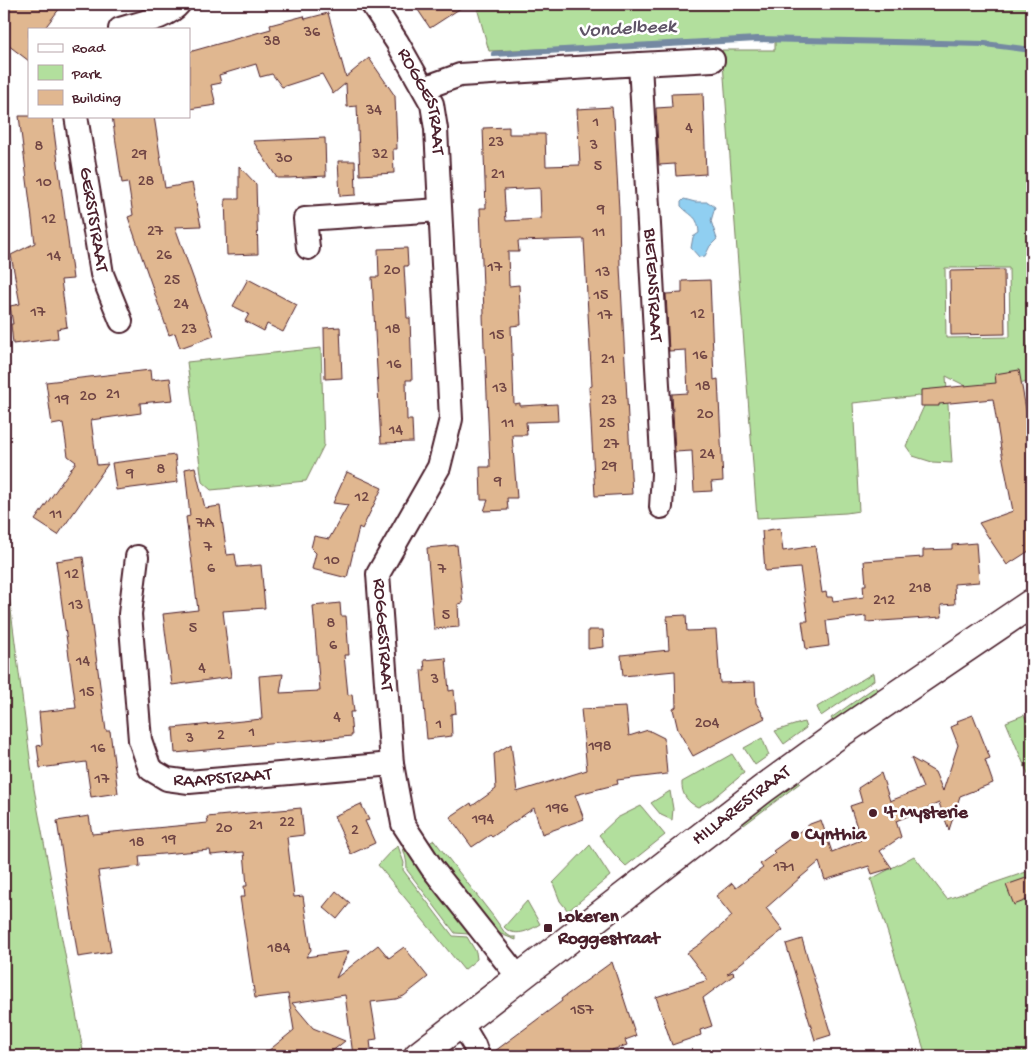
<svg xmlns="http://www.w3.org/2000/svg" width="1036" height="1060" font-family="'Gochi Hand',sans-serif">
<style>
.green{fill:#b2df9d;stroke:#7e7f64;fill-rule:evenodd}
.water{fill:#90cff1;stroke:#7489a2}
.lines{fill:none;stroke-linecap:round;stroke-linejoin:round}
.stream{stroke:#7489a2;stroke-width:6}
.building{fill:#e0b790;stroke:#4a1f2b;fill-rule:evenodd}
.minor-casing{stroke:#4a1f2b;stroke-width:26}
.secondary-casing{stroke:#4a1f2b;stroke-width:31}
.minor{stroke:#fff;stroke-width:22}
.secondary{stroke:#fff;stroke-width:28}
.poi-dot{fill:#4a1f2b;stroke:#fff;stroke-width:2}
.labels{text-anchor:middle;dominant-baseline:central;stroke-width:5;stroke-linejoin:round;paint-order:stroke}
.number-label{font-size:16px;fill:#704544}
.street-label{font-size:19px;fill:#4a1f2b;stroke:#fff}
.poi-label{font-size:19px;font-weight:bold;fill:#4a1f2b;stroke:#fff;text-anchor:start}
.water-label{font-size:20px;font-style:italic;fill:#5f5466;stroke:#fff}
</style>
<rect width="100%" height="100%" fill="#fff"/>
<filter id="ink" filterUnits="userSpaceOnUse"><feTurbulence type="fractalNoise" baseFrequency=".02" numOctaves="2"/><feDisplacementMap in="SourceGraphic" scale="10" xChannelSelector="R" yChannelSelector="G"/><feConvolveMatrix kernelMatrix="1 2 1 2 8 2 1 2 1" color-interpolation-filters="sRGB"/></filter>
<g filter="url(#ink)">
<g class="green">
<path d="M476 4H1032V301L1026 302 1028 382 1001 388 972 389 946 376 952 463 932 462 913 456 906 446 929 395 853 403 859 511 846 513 757 518 722 50H775V40L489 51ZM945 268H1009L1010 337 946 338Z"/>
<polygon points="321,348 324,445 306,481 211,490 202,482 187,362"/>
<polygon points="4,557 34,789 84,1056 4,1056"/>
<polygon points="873,673 874,680 821,716 817,707"/>
<polygon points="875,687 880,693 835,724 831,718"/>
<polygon points="1024,715 1032,731 1032,784 1006,722"/>
<polygon points="804,722 806,728 784,744 775,731"/>
<polygon points="762,738 769,755 755,765 744,748"/>
<path d="M732 754 744 773 713 799 698 807C688 803 681 794 682 782Z"/>
<polygon points="795,777 800,783 744,825 740,820"/>
<polygon points="670,791 673,809 672,820 661,815 651,803"/>
<polygon points="641,806 665,835 626,866 614,854 599,835 617,818"/>
<path d="M393 812 474 936 472 937 468 934 455 933 407 870C408 852 394 830 389 813Z"/>
<polygon points="434,840 493,916 505,933 511,937 516,937 516,940 498,933 490,925 428,844"/>
<polygon points="590,845 610,876 568,911 560,901 553,883"/>
<polygon points="398,846 404,863 403,870 453,936 467,937 476,952 477,959 464,970 378,865 391,851"/>
<polygon points="914,856 947,899 1032,870 1032,1056 926,1056 871,879"/>
<path d="M527 901 540 924C529 931 514 938 504 927Z"/>
</g>
<path class="water" d="M684 199 695 202H708L715 207 711 221 717 239 710 246 705 256 699 257 691 248 693 237 699 233C698 215 691 217 681 206V202Z"/>
<g class="lines">
<polyline class="stream" points="494,54 757,39 985,44 1032,50"/>
</g>
<g class="building">
<polygon points="4,4 63,4 44,29 29,29 29,61 4,42"/>
<polygon points="414,4 467,4 430,28"/>
<polygon points="328,13 346,77 369,58 395,96 397,149 393,149 394,173 360,175 357,106 347,107 346,83 333,94 322,74 282,87 272,74 260,77 256,64 219,75 221,83 211,85 216,105 189,109 189,52 271,29 270,25 304,16 305,19"/>
<polygon points="703,93 706,174 676,176 675,164 659,165 656,108 672,107 671,94"/>
<path d="M612 107 613 117 614 118 619 210 620 267 632 494 595 496 589 387 592 386 584 239 518 241 519 252H508L509 286 519 285 521 325 511 326 514 404 520 403V406L557 404 558 421 526 422 527 435H512L517 498H507L508 510 484 511 488 500H481L480 467H490L485 347H484L483 314H484L480 208H486L483 128 509 127V134H545L546 166 580 165 577 109ZM540 188 541 219 506 221 504 190Z"/>
<polygon points="19,116 52,116 73,279 61,280 67,327 57,329 58,338 13,344 11,324 13,324 10,306 20,304 11,255 35,243"/>
<polygon points="112,116 154,116 165,188 192,183 201,226 175,227 214,336 180,348 175,333 169,335 128,217 133,215 128,182 122,183"/>
<polygon points="325,138 326,176 289,178 277,178 253,141"/>
<polygon points="338,161 355,161 356,195 340,196"/>
<polygon points="239,166 256,184 258,254 227,255 225,199 239,199"/>
<polygon points="407,248 408,266 404,266 407,318 410,318 412,380 406,380 407,420 412,420 413,442 381,443 372,277 379,277 378,249"/>
<polygon points="1004,270 1005,334 951,335 950,271"/>
<polygon points="248,279 297,305 283,332 267,324 264,331 245,321 249,314 233,306"/>
<polygon points="710,280 714,380 718,379 723,481 711,482 712,491 694,492 692,451 675,452 672,394 688,393 686,350 669,351 666,294 682,293 682,281"/>
<polygon points="340,327 342,378 325,379 324,328"/>
<polygon points="150,370 151,380 170,378 173,400 140,403 141,413 91,420 97,465 108,464 58,535 35,520 76,462 68,456 63,423 52,425 46,382"/>
<polygon points="1019,370 1032,443 1032,549 1007,565 979,523 1013,511 1001,449 993,399 939,404 939,406 921,406 921,390 996,383 995,374"/>
<polygon points="175,455 178,482 116,490 112,463"/>
<polygon points="195,467 205,508 220,506 227,555 235,554 237,567 261,565 265,608 223,611 231,677 172,685 163,614 198,610 186,517 190,516 185,469"/>
<polygon points="347,472 382,488 362,529 359,527 347,578 312,569 316,553 311,548 314,536 329,539 348,505 333,503"/>
<polygon points="780,528 783,551 815,546 822,593 826,592 827,597 832,597 833,601 864,597 863,585 866,585 864,561 923,557 923,550 952,549 952,545 976,543 979,582 954,584 955,604 941,605 942,617 866,622 866,616 826,621 829,646 806,649 802,621 808,621 800,568 765,571 762,531"/>
<polygon points="457,545 463,603 458,604 459,627 434,629 427,548"/>
<polygon points="83,557 106,731 110,731 118,793 91,797 86,762 40,768 37,746 42,745 39,712 76,708 56,561"/>
<polygon points="340,603 341,616 346,616 349,655 344,655 348,695 352,694 354,712 350,712 352,736 175,753 173,728 262,719 259,676 283,674 280,693 320,691 313,606"/>
<polygon points="686,615 687,631 716,630 720,683 755,682 756,703 765,718 693,756 678,730 673,709 676,707 675,671 623,676 621,655 669,650 667,616"/>
<polygon points="588,630 603,630 604,647 588,649"/>
<polygon points="446,658 449,691 454,690 456,713 451,714 452,736 427,739 421,670 425,670 424,660"/>
<polygon points="626,707 629,736 648,730 664,738 667,774 617,780 618,784 575,795 584,819 542,834 534,808 492,837 490,835 472,847 450,817 471,803 472,806 496,789 494,754 511,744 517,792 587,770 581,709"/>
<polygon points="973,715 990,758 985,760 993,783 960,796 949,830 939,803 896,821 901,837 880,851 892,868 872,874 869,866 825,880 819,862 801,877 766,908 783,930 727,974 733,972 734,975 703,998 712,1026 700,1030 701,1035 672,1045 656,997 708,980 687,953 703,942 732,916 716,896 732,883 736,888 763,868 760,864 775,853 773,851 810,824 821,820 832,852 861,840 850,806 862,802 858,788 881,773 890,801 923,788 911,758 935,772 943,791 958,745 951,727 958,724 957,721"/>
<polygon points="361,804 369,820 365,821 375,843 351,854 334,816"/>
<polygon points="301,808 304,835 287,837 294,897 303,896 311,950 306,957 349,951 336,978 378,945 389,958 404,947 428,977 404,996 396,999 371,1002 377,1039 370,1040 371,1049 368,1050 369,1053 353,1055 345,995 292,1003 313,1028 345,1041 326,1056 262,1056 294,1030 288,994 255,998 240,897 245,897 244,886 247,886 244,852 211,855 210,850 139,856 140,866 98,871 111,952 78,957 57,821 89,816 92,834 208,823 207,817"/>
<polygon points="1029,877 1032,885 1032,898 1014,905 1006,885"/>
<polygon points="336,891 350,903 337,919 323,907"/>
<polygon points="802,939 831,1035 815,1040 786,944"/>
<polygon points="612,962 636,1036 625,1040 627,1045 612,1050 614,1056 491,1056 491,1054 562,1001 561,999"/>
</g>
<g class="lines">
<g class="minor-casing">
<g id="minor">
<path id="s1" d="M372 4 397 42 432 104 436 129 451 419 439 467 378 574 392 764 403 824 432 868 519 978"/>
<path d="M120 29C138 23 167 19 179 4"/>
<polyline points="640,64 713,60"/>
<path id="s2" d="M424 88 460 75 640 64 663 474 661 507"/>
<path id="s3" d="M76 116 102 274 121 321"/>
<polyline points="308,248 305,219 440,210"/>
<path id="s4" d="M137 557 130 614 140 740 150 769 167 779 189 782 392 764"/>
<polyline points="461,1023 474,1045 478,1056"/>
</g>
</g>
<g class="secondary-casing">
<g id="secondary">
<path id="s5" d="M418 1056 763 789 839 734 1032 603"/>
</g>
</g>
<use href="#minor" class="minor"/>
<use href="#secondary" class="secondary"/>
</g>
</g>
<g class="poi-dot">
<circle cx="873" cy="813" r="5"/>
<circle cx="795" cy="835" r="5"/>
<rect x="543" y="923" width="10" height="10" rx="2.5"/>
</g>
<g class="labels">
<g class="number-label">
<text x="312" y="33">36</text>
<text x="272" y="42">38</text>
<text x="374" y="111">34</text>
<text x="596" y="123">1</text>
<text x="689" y="129">4</text>
<text x="496" y="143">23</text>
<text x="594" y="146">3</text>
<text x="39" y="147">8</text>
<text x="139" y="155">29</text>
<text x="380" y="155">32</text>
<text x="284" y="159">30</text>
<text x="598" y="167">5</text>
<text x="498" y="175">21</text>
<text x="146" y="182">28</text>
<text x="44" y="183">10</text>
<text x="601" y="210">9</text>
<text x="49" y="220">12</text>
<text x="155" y="232">27</text>
<text x="599" y="233">11</text>
<text x="164" y="256">26</text>
<text x="54" y="257">14</text>
<text x="495" y="268">17</text>
<text x="392" y="271">20</text>
<text x="603" y="273">13</text>
<text x="172" y="281">25</text>
<text x="601" y="296">15</text>
<text x="181" y="305">24</text>
<text x="38" y="313">17</text>
<text x="698" y="315">12</text>
<text x="605" y="316">17</text>
<text x="189" y="330">23</text>
<text x="393" y="330">18</text>
<text x="497" y="336">15</text>
<text x="700" y="356">16</text>
<text x="608" y="360">21</text>
<text x="394" y="365">16</text>
<text x="703" y="387">18</text>
<text x="500" y="389">13</text>
<text x="113" y="395">21</text>
<text x="88" y="397">20</text>
<text x="62" y="400">19</text>
<text x="609" y="401">23</text>
<text x="705" y="415">20</text>
<text x="508" y="424">11</text>
<text x="607" y="424">25</text>
<text x="396" y="431">14</text>
<text x="611" y="445">27</text>
<text x="707" y="455">24</text>
<text x="609" y="467">29</text>
<text x="161" y="470">8</text>
<text x="130" y="474">9</text>
<text x="498" y="482">9</text>
<text x="362" y="498">12</text>
<text x="56" y="515">11</text>
<text x="205" y="524">7A</text>
<text x="208" y="548">7</text>
<text x="332" y="561">10</text>
<text x="211" y="569">6</text>
<text x="442" y="570">7</text>
<text x="72" y="575">12</text>
<text x="920" y="589">218</text>
<text x="884" y="601">212</text>
<text x="76" y="606">13</text>
<text x="446" y="616">5</text>
<text x="331" y="624">8</text>
<text x="193" y="629">5</text>
<text x="333" y="646">6</text>
<text x="83" y="662">14</text>
<text x="202" y="669">4</text>
<text x="435" y="680">3</text>
<text x="87" y="693">15</text>
<text x="337" y="718">4</text>
<text x="707" y="724">204</text>
<text x="439" y="725">1</text>
<text x="252" y="733">1</text>
<text x="221" y="736">2</text>
<text x="190" y="739">3</text>
<text x="600" y="747">198</text>
<text x="98" y="749">16</text>
<text x="102" y="780">17</text>
<text x="557" y="809">196</text>
<text x="483" y="820">194</text>
<text x="287" y="823">22</text>
<text x="256" y="826">21</text>
<text x="224" y="829">20</text>
<text x="355" y="831">2</text>
<text x="169" y="840">19</text>
<text x="137" y="843">18</text>
<text x="784" y="868">171</text>
<text x="279" y="949">184</text>
<text x="582" y="1011">157</text>
</g>
<g class="street-label">
<text stroke="none"><textPath href="#s1" startOffset="111">ROGGESTRAAT</textPath></text>
<text stroke="none"><textPath href="#s3" startOffset="105">GERSTSTRAAT</textPath></text>
<text stroke="none"><textPath href="#s2" startOffset="440">BIETENSTRAAT</textPath></text>
<text stroke="none"><textPath href="#s1" startOffset="666">ROGGESTRAAT</textPath></text>
<text stroke="none"><textPath href="#s4" startOffset="290">RAAPSTRAAT</textPath></text>
<text stroke="none"><textPath href="#s5" startOffset="409">HILLARESTRAAT</textPath></text>
</g>
<g class="poi-label">
<text x="883" y="813">'t Mysterie</text>
<text x="805" y="835">Cynthia</text>
<text x="558" y="917">Lokeren<tspan x="558" dy="22">Roggestraat</tspan></text>
</g>
<g class="water-label">
<text transform="translate(627 30) rotate(-3)">Vondelbeek</text>
</g>
</g>
<rect width="1036" height="1060" fill="none" stroke="#fff" stroke-width="20"/>
<rect x="10" y="10" width="1016" height="1040" fill="none" stroke="#4a1f2b" stroke-width="2" filter="url(#ink)"/>
<rect x="28" y="28" width="162" height="90" fill="#ffffff" stroke="#b7a5aa"/>
<rect x="38" y="44" width="25" height="8" fill="#ffffff" stroke="#b7a5aa"/>
<text x="72" y="52" font-size="15" fill="#4a1f2b">Road</text>
<rect x="38" y="65" width="25" height="15" fill="#b2df9d" stroke="#b7a5aa"/>
<text x="72" y="78" font-size="15" fill="#4a1f2b">Park</text>
<rect x="38" y="90" width="25" height="15" fill="#e0b790" stroke="#b7a5aa"/>
<text x="72" y="102" font-size="15" fill="#4a1f2b">Building</text>
</svg>
